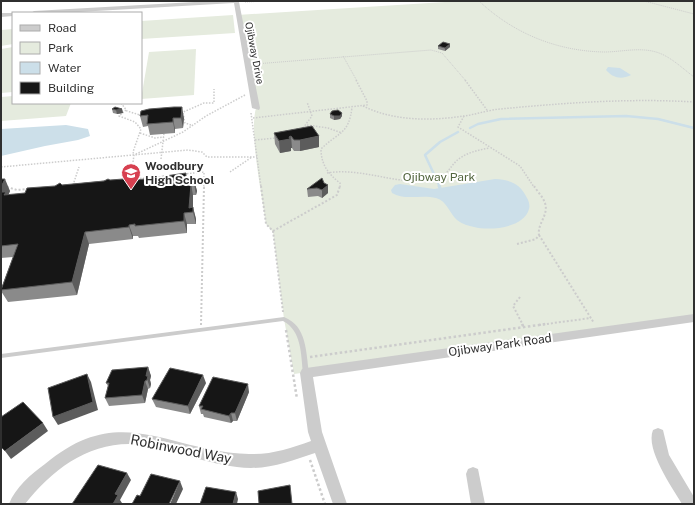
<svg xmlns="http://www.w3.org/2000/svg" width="695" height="505" font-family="'Public Sans',sans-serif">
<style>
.green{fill:#e5ebde}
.water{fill:#ccdfe9}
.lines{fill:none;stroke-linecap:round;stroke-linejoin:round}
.stream-far1{stroke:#ccdfe9;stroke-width:2.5}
.stream{stroke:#ccdfe9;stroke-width:3}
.path-far3{stroke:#ccc;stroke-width:1;stroke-dasharray:1 1;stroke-linecap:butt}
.path-far2{stroke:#ccc;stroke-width:1.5;stroke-dasharray:1.5 1.5;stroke-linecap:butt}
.path-far1{stroke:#ccc;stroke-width:2;stroke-dasharray:2 2;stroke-linecap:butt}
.path{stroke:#ccc;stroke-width:2.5;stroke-dasharray:2.5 2.5;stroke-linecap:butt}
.lane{fill:#ccc;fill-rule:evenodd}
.street{fill:#ccc;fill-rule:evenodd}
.wall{fill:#8a8a8a}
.shaded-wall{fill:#5c5c5c}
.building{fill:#161616;stroke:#5c5c5c}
.labels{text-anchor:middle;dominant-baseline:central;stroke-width:4;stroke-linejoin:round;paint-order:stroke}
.far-street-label{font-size:10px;fill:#2f2f2f;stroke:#fff}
.poi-label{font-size:12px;font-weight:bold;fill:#2f2f2f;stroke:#fff;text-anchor:start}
.park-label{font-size:12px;fill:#546740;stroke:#fff}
.street-label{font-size:12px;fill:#2f2f2f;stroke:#fff}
.near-street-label{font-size:14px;fill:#2f2f2f;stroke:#fff}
</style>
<rect width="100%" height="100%" fill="#fff"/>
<g class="green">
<path d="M461 1H694V318L294 374 284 319 273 232 266 224C262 195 249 133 256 108L237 15Z"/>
<polygon points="233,15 235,33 141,39 141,21"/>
<polygon points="13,29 13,44 1,46 1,30"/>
<polygon points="13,47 13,92 1,93 1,49"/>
<polygon points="196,49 194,95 141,99 149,52"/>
<polygon points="13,96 13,103 71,103 66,116 1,121 1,97"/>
</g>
<g class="water">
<path d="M608 67 620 68 631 75C621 80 613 78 606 70Z"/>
<polygon points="66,125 88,129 90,136 78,140 45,146 1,156 1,129"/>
<path d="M495 179C510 180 520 183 527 198 529 201 530 206 529 209 524 228 490 231 474 227 469 226 462 224 457 220 450 214 447 201 436 198 421 194 405 201 392 193L391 190 395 185 400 184 434 189Z"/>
</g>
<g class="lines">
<g class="stream-far1">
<polyline points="470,128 478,124 501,119 626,116 658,119 694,128"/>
<polyline points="440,187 425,155 440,142 458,132"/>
</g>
<polyline class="stream" points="439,186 440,188"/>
<g class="path-far3">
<path d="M479 1C513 33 556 51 604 52 621 52 639 47 656 52 670 56 682 68 694 77"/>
<polyline points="644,1 694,14"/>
<polyline points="245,2 267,1"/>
<polyline points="343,56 357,81"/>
<polyline points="255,64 431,50 442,53 466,81"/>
</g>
<g class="path-far2">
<polyline points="465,80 487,110"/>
<polyline points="121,103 127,111 143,116"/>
<path d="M363 106C395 122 435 121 470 115 480 113 490 110 500 109 564 103 629 98 694 102"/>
<polyline points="126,110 119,116 135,122 141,129 133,152 134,155"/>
<polyline points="181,113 204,103 214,103 214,89"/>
<polyline points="183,113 185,123 191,125"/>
<polyline points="251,113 261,187"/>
<polyline points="464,116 458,127 520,166 534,187"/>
<polyline points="253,118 367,105 367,101 356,80"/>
<polyline points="307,125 328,128 342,133"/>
<polyline points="303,128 312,116 307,102"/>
<polyline points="140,133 155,138 164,137"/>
<polyline points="255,140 276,138"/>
<polyline points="161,159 164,133"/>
<polyline points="133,162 134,155 183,132 206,116 245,95"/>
<polyline points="1,167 188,150 202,152 207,157 257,157"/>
<polyline points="230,172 252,157"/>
<path d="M327 173C363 167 397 186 433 180 447 178 450 165 460 158 469 152 479 150 489 148"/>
<polyline points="184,174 204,172 204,187"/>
<polyline points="134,179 168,176"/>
<polyline points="73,185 79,167"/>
<path d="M340 187V183C328 174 321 164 321 149 338 132 349 135 352 107"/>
</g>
<g class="path-far1">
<polyline points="261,186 266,224 273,231 283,312"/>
<polyline points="7,187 17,190 28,189"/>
<polyline points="273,231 337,195 340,186"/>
<polyline points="539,235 594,323"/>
<path d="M517 244 536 239 539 235C537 224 549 215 545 203 543 197 537 191 534 186"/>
<polyline points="520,297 513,306 523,325"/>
<polyline points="201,325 204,186"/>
<polyline points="539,325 591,318"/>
</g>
<g class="path">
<polyline points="522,324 524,328"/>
<polyline points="286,330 297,399"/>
<polyline points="310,357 546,324"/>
<polyline points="310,460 325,504"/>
</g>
<path class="lane" d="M284 317C307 326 306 352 309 373L308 375 306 376 304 375 303 373C301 355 302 331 283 321L1 358V354Z"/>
<g class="street">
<polygon points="212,1 241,1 239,2 260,108 259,110 252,108 234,3 61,13 31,13 34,11"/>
<polygon points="1,13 15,13 13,13 13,16 1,17"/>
<path d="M694 314V322L313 377 322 432 347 504H333L315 453C294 460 273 468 251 468 213 467 180 451 144 445 94 438 54 467 25 504H9C15 488 31 474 45 464 121 400 169 452 249 454 271 455 291 448 311 441L308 432 300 373 302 369 306 368Z"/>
<path d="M658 428 663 430 669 455 694 497V504H682C672 487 645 449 653 430Z"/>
<polygon points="473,467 478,469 485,504 471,504 466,474 468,469"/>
</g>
</g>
<g class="wall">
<polygon points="438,46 450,47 445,51 438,49"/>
<polygon points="112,109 122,109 123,113 117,114 113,113"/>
<polygon points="141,111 184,118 183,128 175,129 175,133 150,135 148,126 143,127 140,116"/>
<polygon points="342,113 342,116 340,119 334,120 330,118 330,114"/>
<polygon points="312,126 319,147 300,151 294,151 292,148 291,148 291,151 280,153 275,144 274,133"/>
<polygon points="1,179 10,191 8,195 25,193 62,185 110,180 194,180 197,191 196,195 193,195 193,208 196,219 196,224 187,224 187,233 139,238 138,236 133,236 133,239 89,244 77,295 8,302 1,291 1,289 13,257 1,258"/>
<polygon points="324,183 328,185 328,193 322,198 318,196 308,197 307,189"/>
<polygon points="148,367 151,376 150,380 151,384 150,388 148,389 145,403 109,406 105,398 108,386 106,383"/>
<polygon points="206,383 190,414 156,407 152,399"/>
<polygon points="249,392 237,421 233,421 231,423 204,417 203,414 201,414 199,406"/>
</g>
<g class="shaded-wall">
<polygon points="450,44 450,47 445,51 445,48"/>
<polygon points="182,107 184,118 183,128 181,118"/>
<polygon points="122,109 123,113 117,114 116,110"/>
<polygon points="342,113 342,116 340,119 334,120 334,116"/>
<polygon points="173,118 175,129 175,133 173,122"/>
<polygon points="291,136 292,148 291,148 291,151 280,153 279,141 289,137"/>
<polygon points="319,136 319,147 300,151 300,140"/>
<polygon points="5,179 10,191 8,196 1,196 1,187"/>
<polygon points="194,180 197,191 196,195 194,183"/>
<polygon points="191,184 193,195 193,212 189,208"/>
<polygon points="328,185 328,193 322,198 322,190"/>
<polygon points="193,207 196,219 196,224 193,212"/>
<polygon points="184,213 187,224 187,233 184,221"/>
<polygon points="129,225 133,236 133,239 129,227"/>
<polygon points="85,232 89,244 77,295 72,282"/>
<polygon points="148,367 151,376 150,380 151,384 150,388 146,376"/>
<polygon points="87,374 91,382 98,410 58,425 53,417"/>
<polygon points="203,375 206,383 190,414 188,406"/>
<polygon points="145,381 148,389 145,403 142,395"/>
<polygon points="248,384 249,392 237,421 235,413"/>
<polygon points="231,413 233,421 231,423 229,416"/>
<polygon points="43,423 48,431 11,459 5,451"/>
<polygon points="127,473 131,480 120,500 122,503 121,504 113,504 115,494"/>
<polygon points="180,481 183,489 176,504 170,504"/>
<polygon points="236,492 238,499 237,504 233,504"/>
</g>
<g class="building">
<polygon points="443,42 450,44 445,48 438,46"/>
<polygon points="115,107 122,109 116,110 112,109"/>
<polygon points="174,107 182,107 181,118 173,118 173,122 147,124 148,115 140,116 141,111 149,109"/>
<polygon points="338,110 342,113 340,116 334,116 330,114 332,111"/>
<polygon points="312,126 319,136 300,140 294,140 291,136 289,137 290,139 279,141 274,133"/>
<polygon points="186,173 186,181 194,180 194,183 191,184 189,208 193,207 193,212 184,213 184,221 135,226 135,224 129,225 129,227 85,232 72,282 1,290 18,244 1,246 1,192 6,192 4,195 25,193 27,188 55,186 60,183 62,185 104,181 108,179 110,180 137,178 137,180"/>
<polygon points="322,178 324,183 328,185 322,190 317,188 307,189"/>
<polygon points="1,179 5,179 1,187"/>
<polygon points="148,367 146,376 148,376 147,380 145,381 142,395 105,398 109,383 106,383 112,370"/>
<polygon points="170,368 203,375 188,406 152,399"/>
<polygon points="87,374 93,402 53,417 48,388"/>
<polygon points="213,377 248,384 235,413 231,413 229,416 201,409 203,406 199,406"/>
<polygon points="23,402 43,423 5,451 1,447 1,417"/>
<polygon points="98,465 127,473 115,494 118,495 113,504 72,504"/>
<polygon points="151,474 180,481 169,504 171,504 132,504 137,495 140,496"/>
<polygon points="290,485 292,504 259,504 258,491"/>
<polygon points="206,487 236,492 233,504 200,504"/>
</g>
<defs>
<g id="school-pin" transform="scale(1)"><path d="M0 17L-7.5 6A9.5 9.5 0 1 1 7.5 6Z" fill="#d74050" stroke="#fff"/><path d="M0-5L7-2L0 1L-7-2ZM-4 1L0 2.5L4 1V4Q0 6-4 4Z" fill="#fff"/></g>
</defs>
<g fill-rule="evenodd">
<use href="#school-pin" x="131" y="173"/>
</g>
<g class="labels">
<g class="far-street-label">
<text transform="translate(255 53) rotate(79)">Ojibway Drive</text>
</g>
<g class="poi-label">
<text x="145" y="166">Woodbury<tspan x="145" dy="14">High School</tspan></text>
</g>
<g class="park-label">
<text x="439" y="177">Ojibway Park</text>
</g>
<g class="street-label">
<text transform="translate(500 345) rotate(-8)">Ojibway Park Road</text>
</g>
<g class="near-street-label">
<text transform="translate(181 449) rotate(11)">Robinwood Way</text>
</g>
</g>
<rect width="695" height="505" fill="none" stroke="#2f2f2f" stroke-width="4"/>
<rect x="12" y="12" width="130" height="92" fill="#ffffff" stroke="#acacac"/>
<rect x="20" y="25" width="20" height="6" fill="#cccccc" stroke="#acacac"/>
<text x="48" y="32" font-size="12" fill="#2f2f2f">Road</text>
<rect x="20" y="42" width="20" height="12" fill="#e5ebde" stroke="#acacac"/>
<text x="48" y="52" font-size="12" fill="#2f2f2f">Park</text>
<rect x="20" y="62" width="20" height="12" fill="#ccdfe9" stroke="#acacac"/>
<text x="48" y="72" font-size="12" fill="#2f2f2f">Water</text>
<rect x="20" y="82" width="20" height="12" fill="#161616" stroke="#acacac"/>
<text x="48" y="92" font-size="12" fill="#2f2f2f">Building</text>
</svg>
